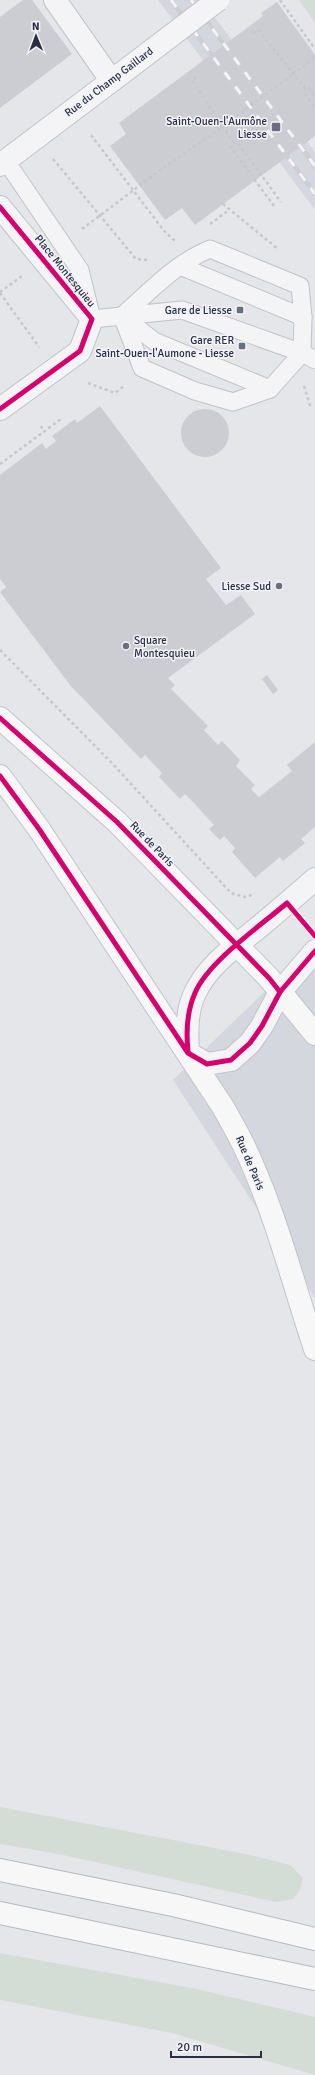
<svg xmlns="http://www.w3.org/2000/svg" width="315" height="2075" font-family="Signika,sans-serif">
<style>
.built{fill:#d5d7df}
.green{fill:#d3ddd5}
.building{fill:#cccdd2}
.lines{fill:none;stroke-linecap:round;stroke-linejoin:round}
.service-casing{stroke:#c2c3c7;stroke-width:19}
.minor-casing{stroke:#c2c3c7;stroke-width:24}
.secondary-casing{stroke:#c2c3c7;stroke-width:24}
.motorway-casing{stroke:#b7b9be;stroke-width:24}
.path{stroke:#c6c7cc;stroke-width:2.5;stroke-dasharray:3 3;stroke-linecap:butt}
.service{stroke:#f4f4f6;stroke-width:17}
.minor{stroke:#f4f4f6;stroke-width:22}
.secondary{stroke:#f7f7f8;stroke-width:22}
.motorway{stroke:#f7f7f8;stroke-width:22}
.rail-casing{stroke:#cdced1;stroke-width:4.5}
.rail{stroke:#f3f4f9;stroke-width:3;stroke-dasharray:9;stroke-linecap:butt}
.minor-bridge-casing{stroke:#c2c3c7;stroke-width:24;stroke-linecap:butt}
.path-bridge{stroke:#c6c7cc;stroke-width:2.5;stroke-dasharray:3 3;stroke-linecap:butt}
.minor-bridge{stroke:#f4f4f6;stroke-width:22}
.cycleway-casing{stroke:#f3f4f9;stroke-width:8}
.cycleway{stroke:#d6006c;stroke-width:5}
.poi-dot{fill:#6b6e7e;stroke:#f3f4f9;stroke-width:1.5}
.labels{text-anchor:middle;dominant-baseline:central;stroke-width:3;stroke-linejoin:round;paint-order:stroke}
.street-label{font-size:11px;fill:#2a2e44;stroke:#f3f4f9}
.poi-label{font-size:11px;fill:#2a2e44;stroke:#f3f4f9;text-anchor:end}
</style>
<rect width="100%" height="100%" fill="#e5e6e9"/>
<g class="built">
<polygon points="158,0 202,0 315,152 315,210"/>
<polygon points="315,943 315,1298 173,1080"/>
</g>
<g class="green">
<polygon points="299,0 315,0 315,23"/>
<polygon points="0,1807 246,1854 290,1865 303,1878 300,1890 293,1899 276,1902 63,1855 0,1844"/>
<polygon points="0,1953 192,1988 315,2017 315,2075 172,2033 0,2000"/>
</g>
<g class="building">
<polygon points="23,0 32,0 72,54 0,108 0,17"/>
<polygon points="277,2 315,55 315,136 195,225 182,208 165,220 110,146 126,134 119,123 263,16 261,13"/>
<polygon points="100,406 221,568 206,579 226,605 241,595 255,614 168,678 175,685 171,689 208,726 204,730 218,745 222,741 240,760 236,766 255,785 251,789 259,797 292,771 287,765 315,742 315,827 301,839 305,843 283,861 280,857 255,878 232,852 235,848 224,836 220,840 209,829 214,825 194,803 185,794 180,799 159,777 162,773 145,755 141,759 70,685 0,592 6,587 0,579 0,475 42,443 46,449 56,441 52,436 75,419 77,423"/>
<circle cx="205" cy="433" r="24"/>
<polygon points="267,675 278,690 273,694 262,679"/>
</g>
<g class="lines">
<g class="service-casing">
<g id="service">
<polyline points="6,161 80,270 92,319 182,310 302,353 315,360"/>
<path d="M210 249 300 286 303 317 302 353 270 389 233 402 195 391 142 368 122 316C150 291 176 263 210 249Z"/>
<polyline points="180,266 303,317"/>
<polyline points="122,316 154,341 270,389"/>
</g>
</g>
<g class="minor-casing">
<g id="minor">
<polyline points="55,0 111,80"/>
<polyline points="0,165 122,73"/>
<polyline points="0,207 92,319 80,351 0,409"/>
<path d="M315 879C297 895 278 911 259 927 236 946 208 965 195 993 186 1011 187 1034 188 1053L207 1064 231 1060 250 1043 262 1026 280 992 315 951"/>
</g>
</g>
<g class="secondary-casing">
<g id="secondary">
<polyline points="0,718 117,822 269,978 315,1034"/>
<path d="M0 776 39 829 223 1107C229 1118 236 1130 242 1142 274 1207 292 1280 315 1349"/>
</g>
</g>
<g class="motorway-casing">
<g id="motorway">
<polyline points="0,1870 173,1905 315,1939"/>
<polyline points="0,1913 315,1979"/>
</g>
</g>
<g class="path">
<polyline points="280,0 315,49"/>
<polyline points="253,33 258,30 305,88 309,88 315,96"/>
<polyline points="293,74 315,57"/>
<polyline points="196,77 192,80 233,142"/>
<polyline points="305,88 304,92 315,108"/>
<polyline points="91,135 165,232 175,241"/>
<polyline points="53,159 136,259 147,260"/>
<polyline points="223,204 278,249"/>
<polyline points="274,206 231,148 233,142 238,143 281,202"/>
<polyline points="210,224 229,210"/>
<polyline points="82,229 155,174 222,127"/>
<polyline points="0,292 22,276"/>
<polyline points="0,293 39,347"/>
<polyline points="88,383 115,393 125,385"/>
<polyline points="304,386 311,408"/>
<polyline points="41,426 44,432"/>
<polyline points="0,464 61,419"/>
<polyline points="0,650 110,761 231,893 245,897 255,894"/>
</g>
<use href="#service" class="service"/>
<use href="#minor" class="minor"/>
<use href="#secondary" class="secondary"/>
<use href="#motorway" class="motorway"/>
<g class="rail-casing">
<g id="rail">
<polyline points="171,0 315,194"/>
<polyline points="191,0 315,166"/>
</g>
</g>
<use href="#rail" class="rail"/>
<g class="minor-bridge-casing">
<polyline id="minor-bridge" points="122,73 218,0"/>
</g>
<polyline class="path-bridge" points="222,127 293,74"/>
<use href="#minor-bridge" class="minor-bridge"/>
<g class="cycleway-casing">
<g id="cycleway">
<polyline points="0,207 92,319 80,351 0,409"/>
<polyline points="0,718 117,822 269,978 280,992"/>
<polyline points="0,776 39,829 188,1053 207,1064 231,1060 250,1043 262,1026 280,992 315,951"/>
<path d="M188 1051C186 1032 187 1011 195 993 208 962 260 926 287 903L315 936"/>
</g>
</g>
<use href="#cycleway" class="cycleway"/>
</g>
<g class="poi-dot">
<rect x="271" y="122" width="10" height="10" rx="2"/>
<rect x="236" y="306" width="8" height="8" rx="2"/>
<rect x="238" y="342" width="8" height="8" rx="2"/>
<circle cx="279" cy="586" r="4"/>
<circle cx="126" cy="646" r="4"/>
</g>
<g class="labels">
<g class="street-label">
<text transform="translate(109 82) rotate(-37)">Rue du Champ Gaillard</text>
<text transform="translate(65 271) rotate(51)">Place Montesquieu</text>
<text transform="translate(152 844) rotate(46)">Rue de Paris</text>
<text transform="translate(250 1163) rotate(67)">Rue de Paris</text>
</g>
<g class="poi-label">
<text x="267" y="121">Saint-Ouen-l'Aumône<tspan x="267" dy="13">Liesse</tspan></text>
<text x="232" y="310">Gare de Liesse</text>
<text x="234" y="340">Gare RER<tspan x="234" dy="13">Saint-Ouen-l'Aumone - Liesse</tspan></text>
<text x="271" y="586">Liesse Sud</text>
<text x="134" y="640" text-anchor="start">Square<tspan x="134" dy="13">Montesquieu</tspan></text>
</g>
</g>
<g transform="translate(36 36) rotate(359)" stroke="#f3f4f9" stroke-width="3" paint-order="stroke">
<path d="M0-3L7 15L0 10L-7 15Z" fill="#2a2e44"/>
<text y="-6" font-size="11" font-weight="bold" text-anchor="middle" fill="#2a2e44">N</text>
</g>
<path d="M171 2051v6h90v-6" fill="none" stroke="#2a2e44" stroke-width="2"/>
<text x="177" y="2051" font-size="12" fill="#2a2e44" stroke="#f3f4f9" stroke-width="3" paint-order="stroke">20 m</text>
</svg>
